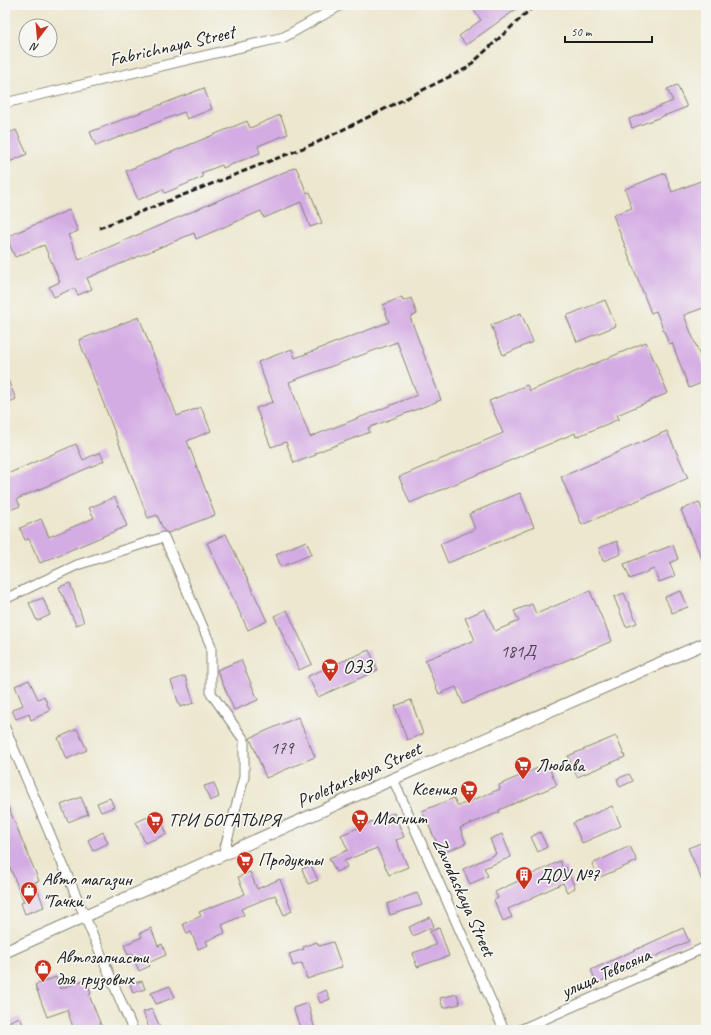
<svg xmlns="http://www.w3.org/2000/svg" width="711" height="1035" font-family="Caveat,sans-serif">
<style>
.building{fill:#d4ace4;fill-rule:evenodd}
.lines{fill:none;stroke-linecap:round;stroke-linejoin:round}
.minor-casing{stroke:#848275;stroke-width:11}
.tertiary-casing{stroke:#848275;stroke-width:13}
.minor{stroke:#fff;stroke-width:9}
.tertiary{stroke:#fff;stroke-width:11}
.rail{stroke:#1c1c1c;stroke-width:3;stroke-dasharray:6 3;stroke-linecap:butt}
.labels{text-anchor:middle;dominant-baseline:central;stroke-width:3.5;stroke-linejoin:round;paint-order:stroke}
.number-label{font-size:17px;fill:#4a404e}
.street-label{font-size:19px;fill:#1c1c1c;stroke:#f6f6f2}
.poi-label{font-size:19px;fill:#1c1c1c;stroke:#f6f6f2;text-anchor:start}
</style>
<rect width="100%" height="100%" fill="#f6f6f2"/>
<filter id="ink" filterUnits="userSpaceOnUse"><feTurbulence type="fractalNoise" baseFrequency=".025" numOctaves="2"/><feDisplacementMap in="SourceGraphic" scale="8" xChannelSelector="R" yChannelSelector="G"/><feConvolveMatrix kernelMatrix="1 2 1 2 8 2 1 2 1" color-interpolation-filters="sRGB"/></filter>
<filter id="wash" filterUnits="userSpaceOnUse"><feTurbulence type="fractalNoise" baseFrequency=".012" numOctaves="4" result="noise"/><feDisplacementMap in="SourceGraphic" scale="16" xChannelSelector="R" yChannelSelector="G"/><feGaussianBlur stdDeviation="0.9" result="paint"/><feColorMatrix in="noise" values="0 0 0 0 0 0 0 0 0 0 0 0 0 0 0 0 0 1.4 0 .05"/><feComposite in="paint" operator="in"/></filter>
<g filter="url(#wash)">
<rect width="100%" height="100%" fill="#ece7ce"/>
<g id="blocks">
<g class="building">
<polygon points="479,5 522,5 466,45 459,36 481,20 473,9"/>
<polygon points="677,85 687,107 632,128 629,119 673,101 667,89"/>
<polygon points="204,88 212,109 187,119 184,112 96,146 90,132"/>
<polygon points="280,115 288,134 258,146 260,153 223,168 222,165 201,173 203,177 165,193 163,189 138,200 126,171 247,121 250,128"/>
<polygon points="16,130 27,154 5,164 5,135"/>
<polygon points="296,167 307,193 310,192 322,223 310,227 301,202 264,218 261,211 196,239 194,233 87,278 92,289 78,295 74,288 54,297 49,287 60,282 44,245 15,257 6,237 69,210 78,231 68,235 79,260"/>
<polygon points="665,173 672,192 706,179 706,307 684,315 706,371 706,381 689,388 672,343 669,344 656,311 651,313 613,215 632,208 625,189"/>
<path d="M402 297 403 301 411 298 417 314 410 317 441 400 368 428 370 432 315 453 316 455 294 463 286 442 271 447 256 408 273 402 258 362 292 349 295 358 389 322 383 305ZM397 342 417 395 310 437 289 382Z"/>
<polygon points="605,300 616,326 577,342 566,316"/>
<polygon points="521,313 533,342 503,355 491,325"/>
<polygon points="139,317 177,416 201,407 211,431 187,441 215,515 168,533 164,531 157,515 148,518 79,340"/>
<polygon points="646,342 668,393 617,415 619,419 576,437 575,433 410,503 399,477 503,433 489,401 527,385 530,391"/>
<polygon points="5,373 16,399 5,404"/>
<polygon points="667,431 688,478 582,525 561,477"/>
<polygon points="76,444 83,460 100,452 104,461 17,499 20,506 5,512 5,475"/>
<polygon points="520,493 534,527 448,563 440,544 475,529 469,514"/>
<polygon points="115,497 127,526 40,563 29,539 25,540 20,528 41,519 49,537 94,518 89,508"/>
<polygon points="699,502 706,519 706,568 681,510"/>
<polygon points="226,534 267,621 248,630 207,543"/>
<polygon points="306,541 312,554 281,567 276,554"/>
<polygon points="617,541 621,554 603,561 599,548"/>
<polygon points="673,545 678,559 670,563 675,576 659,582 654,569 630,579 624,564"/>
<polygon points="70,583 84,622 76,625 59,587"/>
<polygon points="590,591 612,641 463,704 456,687 439,694 425,660 475,640 465,618 485,609 495,631 519,621 514,611 532,604 536,614"/>
<polygon points="681,591 688,607 672,613 665,597"/>
<polygon points="624,593 637,623 626,627 614,597"/>
<polygon points="43,598 50,615 37,621 29,603"/>
<polygon points="287,610 312,664 299,670 274,616"/>
<polygon points="369,650 378,670 318,697 308,676"/>
<polygon points="241,660 258,700 234,710 217,670"/>
<polygon points="185,676 194,703 180,707 171,681"/>
<polygon points="29,680 38,699 44,696 50,711 31,720 29,714 16,719 12,710 23,705 15,686"/>
<polygon points="411,700 423,734 407,740 395,706"/>
<polygon points="298,717 315,757 266,778 250,738"/>
<polygon points="77,729 87,750 67,759 58,738"/>
<polygon points="616,736 625,757 577,777 568,756"/>
<polygon points="547,764 557,785 499,810 500,812 460,828 466,843 442,854 422,811 454,798 458,806 500,789 499,785"/>
<polygon points="629,774 633,781 620,787 617,779"/>
<polygon points="214,783 219,797 210,801 204,786"/>
<polygon points="81,797 88,814 68,822 61,805"/>
<polygon points="110,798 114,807 101,812 97,803"/>
<polygon points="5,799 39,881 35,882 44,907 25,914 21,903 24,902 5,855"/>
<polygon points="612,806 621,826 582,843 573,823"/>
<polygon points="158,813 167,834 145,843 136,822"/>
<polygon points="394,813 404,837 396,840 408,867 389,875 377,848 344,861 347,867 336,872 329,858 348,850 341,835"/>
<polygon points="103,832 108,843 93,851 88,840"/>
<polygon points="540,832 547,847 538,852 531,837"/>
<polygon points="502,834 511,857 484,868 488,876 470,884 463,869 496,854 490,839"/>
<polygon points="706,841 706,890 688,848"/>
<polygon points="630,846 637,861 598,878 592,864"/>
<polygon points="560,861 563,868 566,867 575,888 567,892 563,883 508,909 512,917 503,921 494,900 498,898 495,892"/>
<polygon points="311,865 318,880 308,884 302,869"/>
<polygon points="250,872 257,889 280,879 292,911 284,915 275,895 241,909 244,915 222,925 225,933 206,941 208,945 198,949 191,932 187,934 183,924 201,916 199,912 245,894 238,877"/>
<polygon points="417,893 422,905 390,915 387,904"/>
<polygon points="430,917 434,926 413,936 409,927"/>
<polygon points="151,928 158,946 162,944 166,955 148,963 150,966 139,971 132,954 128,955 124,945 142,937 140,933"/>
<polygon points="439,928 449,956 417,967 413,953 436,945 430,931"/>
<polygon points="683,928 689,941 597,983 591,970"/>
<polygon points="317,942 319,946 333,942 342,967 307,979 302,963 293,966 289,954 304,949 303,947"/>
<polygon points="56,977 60,989 86,979 91,994 89,995 103,1030 74,1030 67,1010 47,1017 35,985"/>
<polygon points="142,981 145,989 133,993 130,984"/>
<polygon points="170,986 175,997 156,1004 151,993"/>
<polygon points="326,990 330,999 320,1003 317,994"/>
<polygon points="457,994 460,1004 443,1008 440,998"/>
<polygon points="308,1003 315,1030 301,1030 293,1008"/>
<polygon points="152,1009 161,1030 150,1030 143,1012"/>
<polygon points="20,1017 25,1030 13,1030 10,1021"/>
</g>
</g>
</g>
<g filter="url(#ink)">
<use href="#blocks" fill-opacity="0" stroke="#848275" stroke-width="1"/>
<g class="lines">
<g class="minor-casing">
<g id="minor">
<polyline points="5,103 284,37 341,5"/>
<polyline points="5,599 77,565 164,537 211,646 211,693 244,740 244,777 223,855"/>
<polyline points="5,728 133,1030"/>
<polyline points="393,779 504,1030"/>
<polyline points="520,1030 706,947"/>
</g>
</g>
<g class="tertiary-casing">
<polyline id="tertiary" points="5,952 393,779 706,643"/>
</g>
<use href="#minor" class="minor"/>
<use href="#tertiary" class="tertiary"/>
<polyline class="rail" points="99,228 316,143 467,68 535,5"/>
</g>
</g>
<defs>
<g id="supermarket-pin" transform="scale(0.9)"><path d="M0 17L-7.5 6A9.5 9.5 0 1 1 7.5 6Z" fill="#c8321e" stroke="#f6f6f2"/><path d="M-6-5.5h2.5l.6 2H6L4.5 2H-2.5L-4.4-4H-6ZM-1.5 3.2a1.3 1.3 0 1 0 .1 0ZM3 3.2a1.3 1.3 0 1 0 .1 0Z" fill="#fff"/></g>
<g id="building-pin" transform="scale(0.9)"><path d="M0 17L-7.5 6A9.5 9.5 0 1 1 7.5 6Z" fill="#c8321e" stroke="#f6f6f2"/><path d="M-4-6H4V6H1V3H-1V6H-4ZM-2.5-4.3h1.7v1.8h-1.7ZM.8-4.3h1.7v1.8H.8ZM-2.5-1h1.7V.8h-1.7ZM.8-1h1.7V.8H.8Z" fill="#fff"/></g>
<g id="shop-pin" transform="scale(0.9)"><path d="M0 17L-7.5 6A9.5 9.5 0 1 1 7.5 6Z" fill="#c8321e" stroke="#f6f6f2"/><path d="M-5-2.5h2.3a2.7 3.5 0 0 1 5.4 0H5L5.5 6h-11ZM-1.5-2.5h3a1.5 2.3 0 0 0-3 0Z" fill="#fff"/></g>
</defs>
<g fill-rule="evenodd">
<use href="#supermarket-pin" x="330" y="667"/>
<use href="#supermarket-pin" x="523" y="765"/>
<use href="#supermarket-pin" x="469" y="789"/>
<use href="#supermarket-pin" x="360" y="818"/>
<use href="#supermarket-pin" x="155" y="820"/>
<use href="#supermarket-pin" x="245" y="860"/>
<use href="#building-pin" x="524" y="875"/>
<use href="#shop-pin" x="29" y="890"/>
<use href="#shop-pin" x="43" y="968"/>
</g>
<g class="labels">
<g class="number-label">
<text x="518" y="651">181Д</text>
<text x="282" y="748">179</text>
</g>
<g class="street-label">
<text transform="translate(172 46) rotate(-13)">Fabrichnaya Street</text>
<text transform="translate(359 775) rotate(-24)">Proletarskaya Street</text>
<text transform="translate(464 897) rotate(66)">Zavodaskaya Street</text>
<text transform="translate(606 973) rotate(-24)">улица Тевосяна</text>
</g>
<g class="poi-label">
<text x="343" y="667">ОЭЗ</text>
<text x="536" y="765">Любава</text>
<text x="456" y="789" text-anchor="end">Ксения</text>
<text x="373" y="818">Магнит</text>
<text x="168" y="820">ТРИ БОГАТЫРЯ</text>
<text x="258" y="860">Продукты</text>
<text x="537" y="875">ДОУ №7</text>
<text x="42" y="879">Авто магазин<tspan x="42" dy="22">"Тачки"</tspan></text>
<text x="56" y="957">Автозапчасти<tspan x="56" dy="22">для грузовых</tspan></text>
</g>
</g>
<rect width="711" height="1035" fill="none" stroke="#f6f6f2" stroke-width="20"/>
<g transform="translate(38 38) rotate(196)"><circle r="19" fill="#f6f6f2" stroke="#9f9f9c"/>
<path d="M0-3L7 15L0 10L-7 15Z" fill="#c8321e"/>
<text y="-6" font-size="11" font-weight="bold" text-anchor="middle" fill="#1c1c1c">N</text>
</g>
<path d="M565 36v6h87v-6" fill="none" stroke="#1c1c1c" stroke-width="2"/>
<text x="571" y="36" font-size="12" fill="#1c1c1c" stroke="#f6f6f2" stroke-width="3" paint-order="stroke">50 m</text>
</svg>
